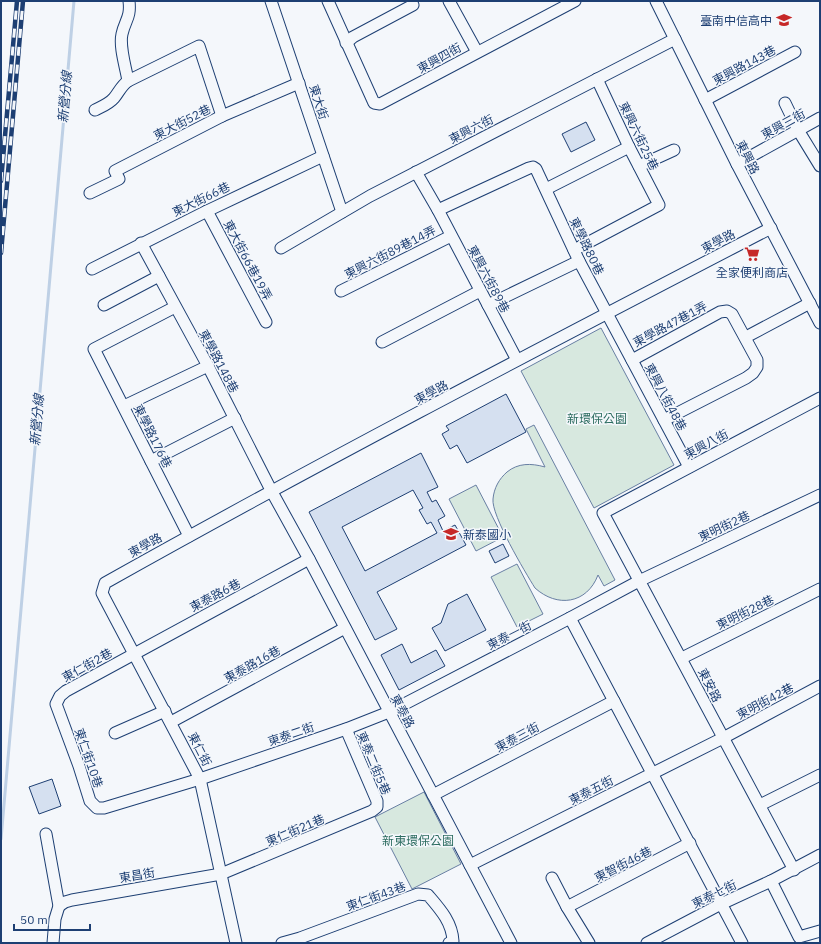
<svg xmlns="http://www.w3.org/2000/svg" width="821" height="944" font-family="'IBM Plex Sans','Noto Sans TC',sans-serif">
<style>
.green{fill:#d7e8df;stroke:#687fa3}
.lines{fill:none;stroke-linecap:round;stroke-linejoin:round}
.stream{stroke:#bed0e5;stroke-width:3}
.building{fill:#d5e0f0;stroke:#1d3f73;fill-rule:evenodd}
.minor-casing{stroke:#1d3f73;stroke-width:13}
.minor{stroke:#f4f7fb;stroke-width:11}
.rail-casing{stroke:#1d3f73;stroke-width:4.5}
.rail{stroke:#f4f7fb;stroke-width:3;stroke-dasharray:9;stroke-linecap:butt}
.labels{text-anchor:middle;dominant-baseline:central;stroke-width:3;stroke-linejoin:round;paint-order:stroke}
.poi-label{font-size:12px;fill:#1d3f73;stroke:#f4f7fb;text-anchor:end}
.street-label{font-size:12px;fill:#1d3f73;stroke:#f4f7fb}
.park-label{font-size:12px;fill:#2c6c60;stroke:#f4f7fb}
.water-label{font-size:13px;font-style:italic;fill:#1d3f73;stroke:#f4f7fb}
</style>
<rect width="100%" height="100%" fill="#f4f7fb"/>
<g class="green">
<polygon points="601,328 674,465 594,508 521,371"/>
<path d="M534 425 615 580 604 586 598 575C587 604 557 608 535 588 525 572 491 515 493 499 494 488 499 479 507 472 518 463 531 463 545 467L526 429Z"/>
<polygon points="476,485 503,537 476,551 449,499"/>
<polygon points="517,564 543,614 517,627 491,577"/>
<polygon points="424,792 461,864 412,889 375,817"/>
</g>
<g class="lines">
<polyline class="stream" points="1,839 74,1"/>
</g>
<g class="building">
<polygon points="586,122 595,140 571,152 562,134"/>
<polygon points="506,394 526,432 467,463 457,445 450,449 442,434 449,430 446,426"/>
<path d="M421 453 438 487 427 492 432 502 436 500 445 516 438 520 443 531 455 525 466 545 377 592 397 629 375 640 309 512ZM413 490 423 508 419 510 427 524 431 522 437 533 365 571 342 527Z"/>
<polygon points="503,544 509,556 495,563 489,551"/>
<polygon points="467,594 486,630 445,651 432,628 441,623 448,604"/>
<polygon points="402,644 411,663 436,650 445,666 399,690 381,655"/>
<polygon points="52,779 61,806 39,814 29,787"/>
</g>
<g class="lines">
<g class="minor-casing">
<g id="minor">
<polyline points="271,1 342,212"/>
<polyline points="328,1 374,103 380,104 575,1"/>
<polyline points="449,1 477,52"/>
<polyline points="656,1 737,164 820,323"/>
<polyline points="346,43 353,37 413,5"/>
<path d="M128 81C126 68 119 47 122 34 125 20 131 18 129 1"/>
<polyline points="705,100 795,52"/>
<polyline points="785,103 798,130 820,166"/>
<path d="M95 110C101 107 109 104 114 98 119 92 121 86 128 81L199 46 222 116"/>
<polyline points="737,164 820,118"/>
<polyline points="639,166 674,150"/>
<polyline points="416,172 438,210 517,360"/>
<polyline points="546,189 629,147"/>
<polyline points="90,193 119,179 115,171 222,116 299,83"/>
<polyline points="438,210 529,168 533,167 536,169 579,261 689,467"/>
<polyline points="207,211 266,322"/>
<polyline points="141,243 208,366 272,492 309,559 511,943"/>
<polyline points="281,248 370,196 675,39"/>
<polyline points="574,250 659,205 629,147 597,79"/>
<polyline points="92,269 207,211 323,156"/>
<polyline points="341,291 451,236"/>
<polyline points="104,305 159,276"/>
<polyline points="488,305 579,261"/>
<polyline points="175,307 94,349 189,536"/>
<polyline points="746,337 810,303"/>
<polyline points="382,342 480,291"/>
<polyline points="632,360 720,312 727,311 732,314 757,360 757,367 753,373 746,378 664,420"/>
<polyline points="124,406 208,366"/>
<polyline points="151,461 235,418"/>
<polyline points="309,559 66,691 60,696 56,704 79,766 90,801 97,808 104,808 200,779 346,729 389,712 570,618 639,581 820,495"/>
<polyline points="570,618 742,943"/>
<polyline points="682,658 820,589"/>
<polyline points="171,722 345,628"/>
<polyline points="115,733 165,711"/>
<polyline points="433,795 614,701"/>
<polyline points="760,805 820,775"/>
<polyline points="46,834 59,906 55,919 53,943"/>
<polyline points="470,865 723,738 820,686"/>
<polyline points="794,870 603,513 820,398"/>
<polyline points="552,878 567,907 589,943"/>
<polyline points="771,881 799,937 820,931"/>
<polyline points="59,906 65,902 72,900 221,874 372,811 377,807 377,801 346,729"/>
<polyline points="567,907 690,843"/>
<path d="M236 943 200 779 105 599 102 593 105 583C324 460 548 344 771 228"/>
<path d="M282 943 300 938 418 894 428 895C440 909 452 922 453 941L449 943"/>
<polyline points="647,943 721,904 771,881 820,855"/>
</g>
</g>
<use href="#minor" class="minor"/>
<g class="rail-casing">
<g id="rail">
<polyline points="1,181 17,1"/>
<polyline points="1,253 23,1"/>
</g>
</g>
<use href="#rail" class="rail"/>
</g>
<defs>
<g id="school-bare" transform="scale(1.2)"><path d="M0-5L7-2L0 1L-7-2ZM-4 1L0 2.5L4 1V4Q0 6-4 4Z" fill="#c62828" stroke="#f4f7fb" stroke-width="2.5" paint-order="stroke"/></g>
<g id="supermarket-bare" transform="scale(1.2)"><path d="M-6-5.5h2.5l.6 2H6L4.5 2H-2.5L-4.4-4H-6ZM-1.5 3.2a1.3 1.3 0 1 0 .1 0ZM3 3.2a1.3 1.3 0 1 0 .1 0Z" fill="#c62828" stroke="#f4f7fb" stroke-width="2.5" paint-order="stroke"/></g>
</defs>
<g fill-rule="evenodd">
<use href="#school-bare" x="784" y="20"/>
<use href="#supermarket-bare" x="752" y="254"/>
<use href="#school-bare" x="451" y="534"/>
</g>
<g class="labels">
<g class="poi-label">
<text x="772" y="20">臺南中信高中</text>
<text x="752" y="272" text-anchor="middle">全家便利商店</text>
<text x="463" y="534" text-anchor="start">新泰國小</text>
</g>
<g class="street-label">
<text transform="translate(439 58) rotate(-29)">東興四街</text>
<text transform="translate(744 65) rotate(-28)">東興路143巷</text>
<text transform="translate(319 102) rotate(72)">東大街</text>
<text transform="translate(182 122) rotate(-27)">東大街52巷</text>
<text transform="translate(783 124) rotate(-29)">東興三街</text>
<text transform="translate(471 129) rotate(-27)">東興六街</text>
<text transform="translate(639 136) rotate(64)">東興六街25巷</text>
<text transform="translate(748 157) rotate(63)">東興路</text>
<text transform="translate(201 199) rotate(-26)">東大街66巷</text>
<text transform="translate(718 241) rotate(-28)">東學路</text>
<text transform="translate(587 246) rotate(64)">東學路80巷</text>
<text transform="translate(390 252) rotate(-27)">東興六街89巷14弄</text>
<text transform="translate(248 260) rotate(62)">東大街66巷19弄</text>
<text transform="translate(489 279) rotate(62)">東興六街89巷</text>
<text transform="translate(670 324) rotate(-28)">東學路47巷1弄</text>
<text transform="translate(219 361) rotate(62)">東學路148巷</text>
<text transform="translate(431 392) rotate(-28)">東學路</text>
<text transform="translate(666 397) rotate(62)">東興八街48巷</text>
<text transform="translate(153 436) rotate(63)">東學路176巷</text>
<text transform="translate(706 444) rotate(-28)">東興八街</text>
<text transform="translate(724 526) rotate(-25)">東明街2巷</text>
<text transform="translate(145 545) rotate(-29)">東學路</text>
<text transform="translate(215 595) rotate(-28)">東泰路6巷</text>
<text transform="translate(745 612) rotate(-26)">東明街28巷</text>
<text transform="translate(509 635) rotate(-27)">東泰一街</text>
<text transform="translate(252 664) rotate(-29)">東泰路16巷</text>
<text transform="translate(87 665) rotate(-29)">東仁街2巷</text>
<text transform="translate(710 685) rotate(63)">東安路</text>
<text transform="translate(765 701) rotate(-28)">東明街42巷</text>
<text transform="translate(403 711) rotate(62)">東泰路</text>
<text transform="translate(291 734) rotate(-19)">東泰二街</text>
<text transform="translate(517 737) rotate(-28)">東泰三街</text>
<text transform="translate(200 749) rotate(63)">東仁街</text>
<text transform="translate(89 758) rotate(71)">東仁街10巷</text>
<text transform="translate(374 763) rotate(67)">東泰二街5巷</text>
<text transform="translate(591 790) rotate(-27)">東泰五街</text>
<text transform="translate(295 830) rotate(-23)">東仁街21巷</text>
<text transform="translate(623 864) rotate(-27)">東智街46巷</text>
<text transform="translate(137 875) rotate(-10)">東昌街</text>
<text transform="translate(714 894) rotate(-26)">東泰七街</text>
<text transform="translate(376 896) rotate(-20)">東仁街43巷</text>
</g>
<g class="park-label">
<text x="597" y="418">新環保公園</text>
<text x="418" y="840">新東環保公園</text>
</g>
<g class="water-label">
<text transform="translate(65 97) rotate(-85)">新營分線</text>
<text transform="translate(37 420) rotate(-85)">新營分線</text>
</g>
</g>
<rect width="821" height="944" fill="none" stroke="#1d3f73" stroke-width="4"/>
<path d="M14 924v6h76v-6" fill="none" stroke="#1d3f73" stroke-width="2"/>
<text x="20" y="924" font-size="12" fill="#1d3f73" stroke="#f4f7fb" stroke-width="3" paint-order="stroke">50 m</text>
</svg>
